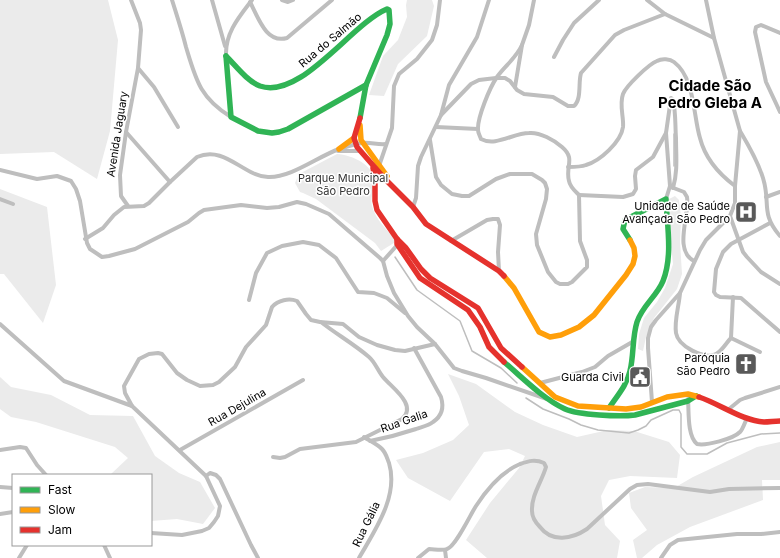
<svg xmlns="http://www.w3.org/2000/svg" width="780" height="558" font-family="Inter,sans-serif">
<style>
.green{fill:#ebebeb}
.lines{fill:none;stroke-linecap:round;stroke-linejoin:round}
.stream{stroke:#bebebe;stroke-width:1.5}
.street{stroke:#bebebe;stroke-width:4}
.fast{stroke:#30b455;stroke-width:5.5}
.slow{stroke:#ff9f0a;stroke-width:5.5}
.jam{stroke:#e5322d;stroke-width:5.5}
.labels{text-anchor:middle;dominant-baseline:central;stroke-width:3;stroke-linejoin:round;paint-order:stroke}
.street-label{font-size:11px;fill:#000;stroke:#fff}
.park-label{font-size:11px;fill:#323232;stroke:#fff}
.poi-label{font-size:11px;fill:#000;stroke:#fff;text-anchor:end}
.district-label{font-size:15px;font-weight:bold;fill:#000;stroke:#fff}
</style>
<rect width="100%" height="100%" fill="#fff"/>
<g class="green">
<polygon points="0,0 108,0 118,40 110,131 97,179 54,152 0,154"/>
<polygon points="407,0 432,0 434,6 427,36 398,64 384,96 369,95 383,56 398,40 407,17 406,5"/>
<path d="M337 154C352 155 376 165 374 184 374 191 370 198 372 206 375 219 388 231 397 241L381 251 375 243 316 199 303 193 300 192 295 183 299 174Z"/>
<polygon points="0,189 47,207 56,285 43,323 4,274 0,274"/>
<polygon points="675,196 679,200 681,217 680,242 682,274 677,289 654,318 646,337 643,351 638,349 639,334 644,318 657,302 665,288 673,264 671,244 669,199"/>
<polygon points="448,374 476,384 515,412 543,425 577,437 608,430 634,431 669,442 680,455 677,478 630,476 609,480 601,496 605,525 620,541 617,558 487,558 466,540 490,503 519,468 525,456 509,449 484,452 450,501 408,478 396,460 423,453 453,440 469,425 459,396"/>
<polygon points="0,377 11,387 51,395 90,415 133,416 155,456 179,473 200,482 215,508 203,524 177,519 151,521 151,475 110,475 128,458 115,447 36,422 11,417 0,409"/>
<polygon points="780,442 780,480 762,480 763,500 690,527 657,545 642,558 637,558 633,540 647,530 631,508 629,493 645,487 674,488 693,477 757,447"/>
</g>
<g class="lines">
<g class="stream">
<polyline points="674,134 674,166"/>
<polyline points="395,257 417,290 460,321 472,351 501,368 517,383"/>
<polyline points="526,398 543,409 569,419 581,425 598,430 629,433 638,430 646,426 651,420 673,410 679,410 681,414 681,447 687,454 707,454 727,443 761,434 780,433"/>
</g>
<g class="street">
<path d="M172 0C177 16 182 31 186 47 196 80 200 98 231 117"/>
<polyline points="212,0 225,46"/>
<polyline points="282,0 288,2 293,0"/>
<polyline points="647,0 665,14 714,38"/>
<path d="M250 2C258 17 266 44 287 38L332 0"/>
<polyline points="780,33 761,25 756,27 755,32 766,82 780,112"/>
<path d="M226 56C225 33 239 17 252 0"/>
<polyline points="554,57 563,40 574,23 599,0"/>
<polyline points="138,68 154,87 178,127"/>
<polyline points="515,87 522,45 529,25 534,0"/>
<path d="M441 115 471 84 479 80 496 78H505L510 81 517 90 524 94 553 97 568 106H574C582 99 578 82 581 73L615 35 624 30 665 14"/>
<polyline points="436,127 478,129"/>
<path d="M740 131C749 146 758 162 763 178 771 203 760 213 780 236"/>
<polyline points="126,132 170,182"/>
<path d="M430 140 436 177 441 185 452 194 462 196H469L496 179 510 174H532L542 180 545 183 547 189 546 199 536 234 537 245 548 272 556 282 560 284H568L572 282 587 267V260L580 241 579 195C575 191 570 187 569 181 565 166 576 159 562 147 554 140 540 132 529 133 513 133 496 147 481 139 480 136 478 133 478 130 477 118 490 87 497 77 505 66 516 58 522 45"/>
<polyline points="338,151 359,151"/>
<polyline points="379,166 392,128 394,86 399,74 417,59 432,40 437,25 440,0"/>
<path d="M568 167C574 167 581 167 586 165 600 161 621 142 623 127 624 117 619 105 623 94 626 86 649 64 657 61 662 58 670 59 674 62 695 78 693 115 700 138 705 158 719 174 735 186"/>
<polyline points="0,170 37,179 57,176 71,181 76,189 80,201 87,243 90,249 102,257 109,256 135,249 188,222 199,213 204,210 241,205 267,208 279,207 297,202 306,204 329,214 380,258 383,261 387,276 394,293 408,316 417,327 435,344 454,368 462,371 486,378 547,399"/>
<path d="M671 187 684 192 687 197C690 215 673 250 694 261"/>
<polyline points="579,195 623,197 633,194 636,189 635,176 636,170 653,157 666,133"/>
<polyline points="766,197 780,192"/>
<polyline points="0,199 13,204"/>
<path d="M666 199 670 186 666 133 671 98 673 100C676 113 675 125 676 138 676 155 678 171 673 188"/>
<polyline points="128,206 121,196 120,175 126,132 138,68 141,30 140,23 131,0"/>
<polyline points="413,207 416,198 418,166 421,157 441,115 449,85 477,37 489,0"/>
<polyline points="730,216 743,252 747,257 761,272 780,284"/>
<polyline points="770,223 731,244 723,252 716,269 714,292 716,295 720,297 741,298 780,332"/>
<path d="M85 239 103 228 114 215 124 207 144 206 149 203 170 182 197 157C225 145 243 176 268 177 291 178 317 157 339 149 346 147 355 144 362 143 370 142 378 145 386 144"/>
<polyline points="451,241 487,220 493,219 498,219 500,225 498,252 499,271"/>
<polyline points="383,261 399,243"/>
<path d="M680 293C679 306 674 321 676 333 678 346 704 360 716 354 722 351 726 343 731 338"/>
<polyline points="249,300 256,273 267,253 282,246 303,242 319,245 336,258 358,292 374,293 387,298 405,313"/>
<polyline points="0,324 64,381 132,406"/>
<polyline points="731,338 733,297"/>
<polyline points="731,338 760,352"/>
<polyline points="540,383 582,372 595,367 608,356 634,341"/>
<path d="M688 399C689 411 687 436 697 444 706 446 733 439 740 432 743 429 745 422 747 418"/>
<polyline points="652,402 648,348 648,338 651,327 656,320 680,293 700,250 706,240 730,216 735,203 735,186 740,131 714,38 706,0"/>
<polyline points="729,409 740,400 745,398 780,387"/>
<path d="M370 441C386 438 401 434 416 429 421 427 428 426 433 422 442 416 444 407 441 397L414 348"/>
<polyline points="0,450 20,447 26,448 37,465 46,475"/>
<polyline points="180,450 303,380"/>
<path d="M273 457 280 458 285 457 300 449 356 442 402 419C418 405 392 388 383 377 378 371 375 362 369 357 354 344 336 334 321 322"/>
<polyline points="206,476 210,473 216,475 220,479 251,545 258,558"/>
<polyline points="0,487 13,488"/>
<polyline points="0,514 13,512"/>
<path d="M151 533 182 535 202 531 209 528 214 522 218 516 220 506 206 476 132 406 125 393 124 386 139 359 149 354 158 353 162 354 177 373 187 380 200 386 213 385 219 382 235 367 246 347 266 325 272 307C278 300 289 298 297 301L306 314 311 320 320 322 343 324 359 337 377 345 395 350 405 351 435 344"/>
<polyline points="104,545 110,558"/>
<polyline points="445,550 446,558"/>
<polyline points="19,558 27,545"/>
<path d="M359 558C375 530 399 496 389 463 387 458 386 453 382 449 377 444 370 441 364 437"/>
<path d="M418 558 429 549C434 549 442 551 447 549 456 546 470 515 476 506 487 489 501 472 520 464 529 461 535 459 544 463L546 467C542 481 531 496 532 511 532 518 536 523 540 527 552 543 572 539 587 529L630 489 637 485 648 484 710 492 729 489 780 488"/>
<polyline points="661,558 670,545 678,540 737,534 761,534 780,532"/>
</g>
<g class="fast">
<path d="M226 56C236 66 247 81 260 86 301 100 351 24 387 9L389 10 390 24 387 35 366 85 360 118"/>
<polyline points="226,56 231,117 258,131 272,133 279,132 288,129 366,85"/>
<path d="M504 362C523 378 542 398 565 409 578 415 620 417 635 415L688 401 696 396"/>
<path d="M609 408C617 396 627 385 630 371 634 355 632 338 637 322 642 306 657 296 663 281 673 256 667 225 666 199L625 220 623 229 630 240"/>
</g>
<g class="slow">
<polyline points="360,125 361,140 387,176"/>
<polyline points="339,149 354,138"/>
<polyline points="504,276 514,288 539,332 550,337 561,335 579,327 594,315 626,275 633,264 635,256 634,248 630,240"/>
<polyline points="522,367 555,397 578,406 626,409 641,407 667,397 688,394 699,397"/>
</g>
<g class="jam">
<polyline points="360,118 354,138 357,147 385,179 413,207 426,224 499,271 504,276"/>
<polyline points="373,168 375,178 375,201 377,210 397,239 406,248 421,269 430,278 478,308 501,348 522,367"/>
<polyline points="397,239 397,244 420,278 468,310 480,327 489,347 504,362"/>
<path d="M699 397C720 404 743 421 764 422 769 422 775 421 780 421"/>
</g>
</g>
<defs>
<g id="hospital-square" transform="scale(1.15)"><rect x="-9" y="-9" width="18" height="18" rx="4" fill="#595959" stroke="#fff"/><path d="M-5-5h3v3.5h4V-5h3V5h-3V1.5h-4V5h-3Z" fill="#fff"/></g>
<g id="church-square" transform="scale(1.15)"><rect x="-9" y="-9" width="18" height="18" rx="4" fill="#595959" stroke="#fff"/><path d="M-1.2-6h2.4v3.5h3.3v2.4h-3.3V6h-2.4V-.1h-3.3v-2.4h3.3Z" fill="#fff"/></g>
<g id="civic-square" transform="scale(1.15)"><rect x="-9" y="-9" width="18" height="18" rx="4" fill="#595959" stroke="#fff"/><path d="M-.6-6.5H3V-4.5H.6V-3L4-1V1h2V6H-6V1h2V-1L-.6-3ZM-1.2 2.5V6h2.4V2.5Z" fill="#fff"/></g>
</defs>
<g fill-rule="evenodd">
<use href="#hospital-square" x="746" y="212"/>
<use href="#church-square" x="746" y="364"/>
<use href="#civic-square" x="640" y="377"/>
</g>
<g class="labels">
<g class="street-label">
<text transform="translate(330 40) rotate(-40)">Rua do Salmão</text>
<text transform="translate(117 134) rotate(-81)">Avenida Jaguary</text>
<text transform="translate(237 407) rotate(-30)">Rua Dejulina</text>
<text transform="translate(404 421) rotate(-19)">Rua Galia</text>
<text transform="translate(366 524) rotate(-64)">Rua Gália</text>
</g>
<g class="park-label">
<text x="343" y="178">Parque Municipal<tspan x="343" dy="13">São Pedro</tspan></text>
</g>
<g class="poi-label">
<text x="730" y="206">Unidade de Saúde<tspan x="730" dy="13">Avançada São Pedro</tspan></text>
<text x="730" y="358">Paróquia<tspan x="730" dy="13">São Pedro</tspan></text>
<text x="624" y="377">Guarda Civil</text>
</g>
<g class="district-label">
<text x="710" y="85">Cidade São<tspan x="710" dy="17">Pedro Gleba A</tspan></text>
</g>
</g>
<rect x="12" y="474" width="140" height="72" fill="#ffffff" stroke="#999999"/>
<rect x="20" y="487" width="20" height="6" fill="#30b455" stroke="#999999"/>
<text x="48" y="494" font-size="12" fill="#000000">Fast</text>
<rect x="20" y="507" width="20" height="6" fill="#ff9f0a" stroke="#999999"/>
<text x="48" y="514" font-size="12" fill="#000000">Slow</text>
<rect x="20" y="527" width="20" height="6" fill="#e5322d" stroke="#999999"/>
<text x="48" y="534" font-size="12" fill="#000000">Jam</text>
</svg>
